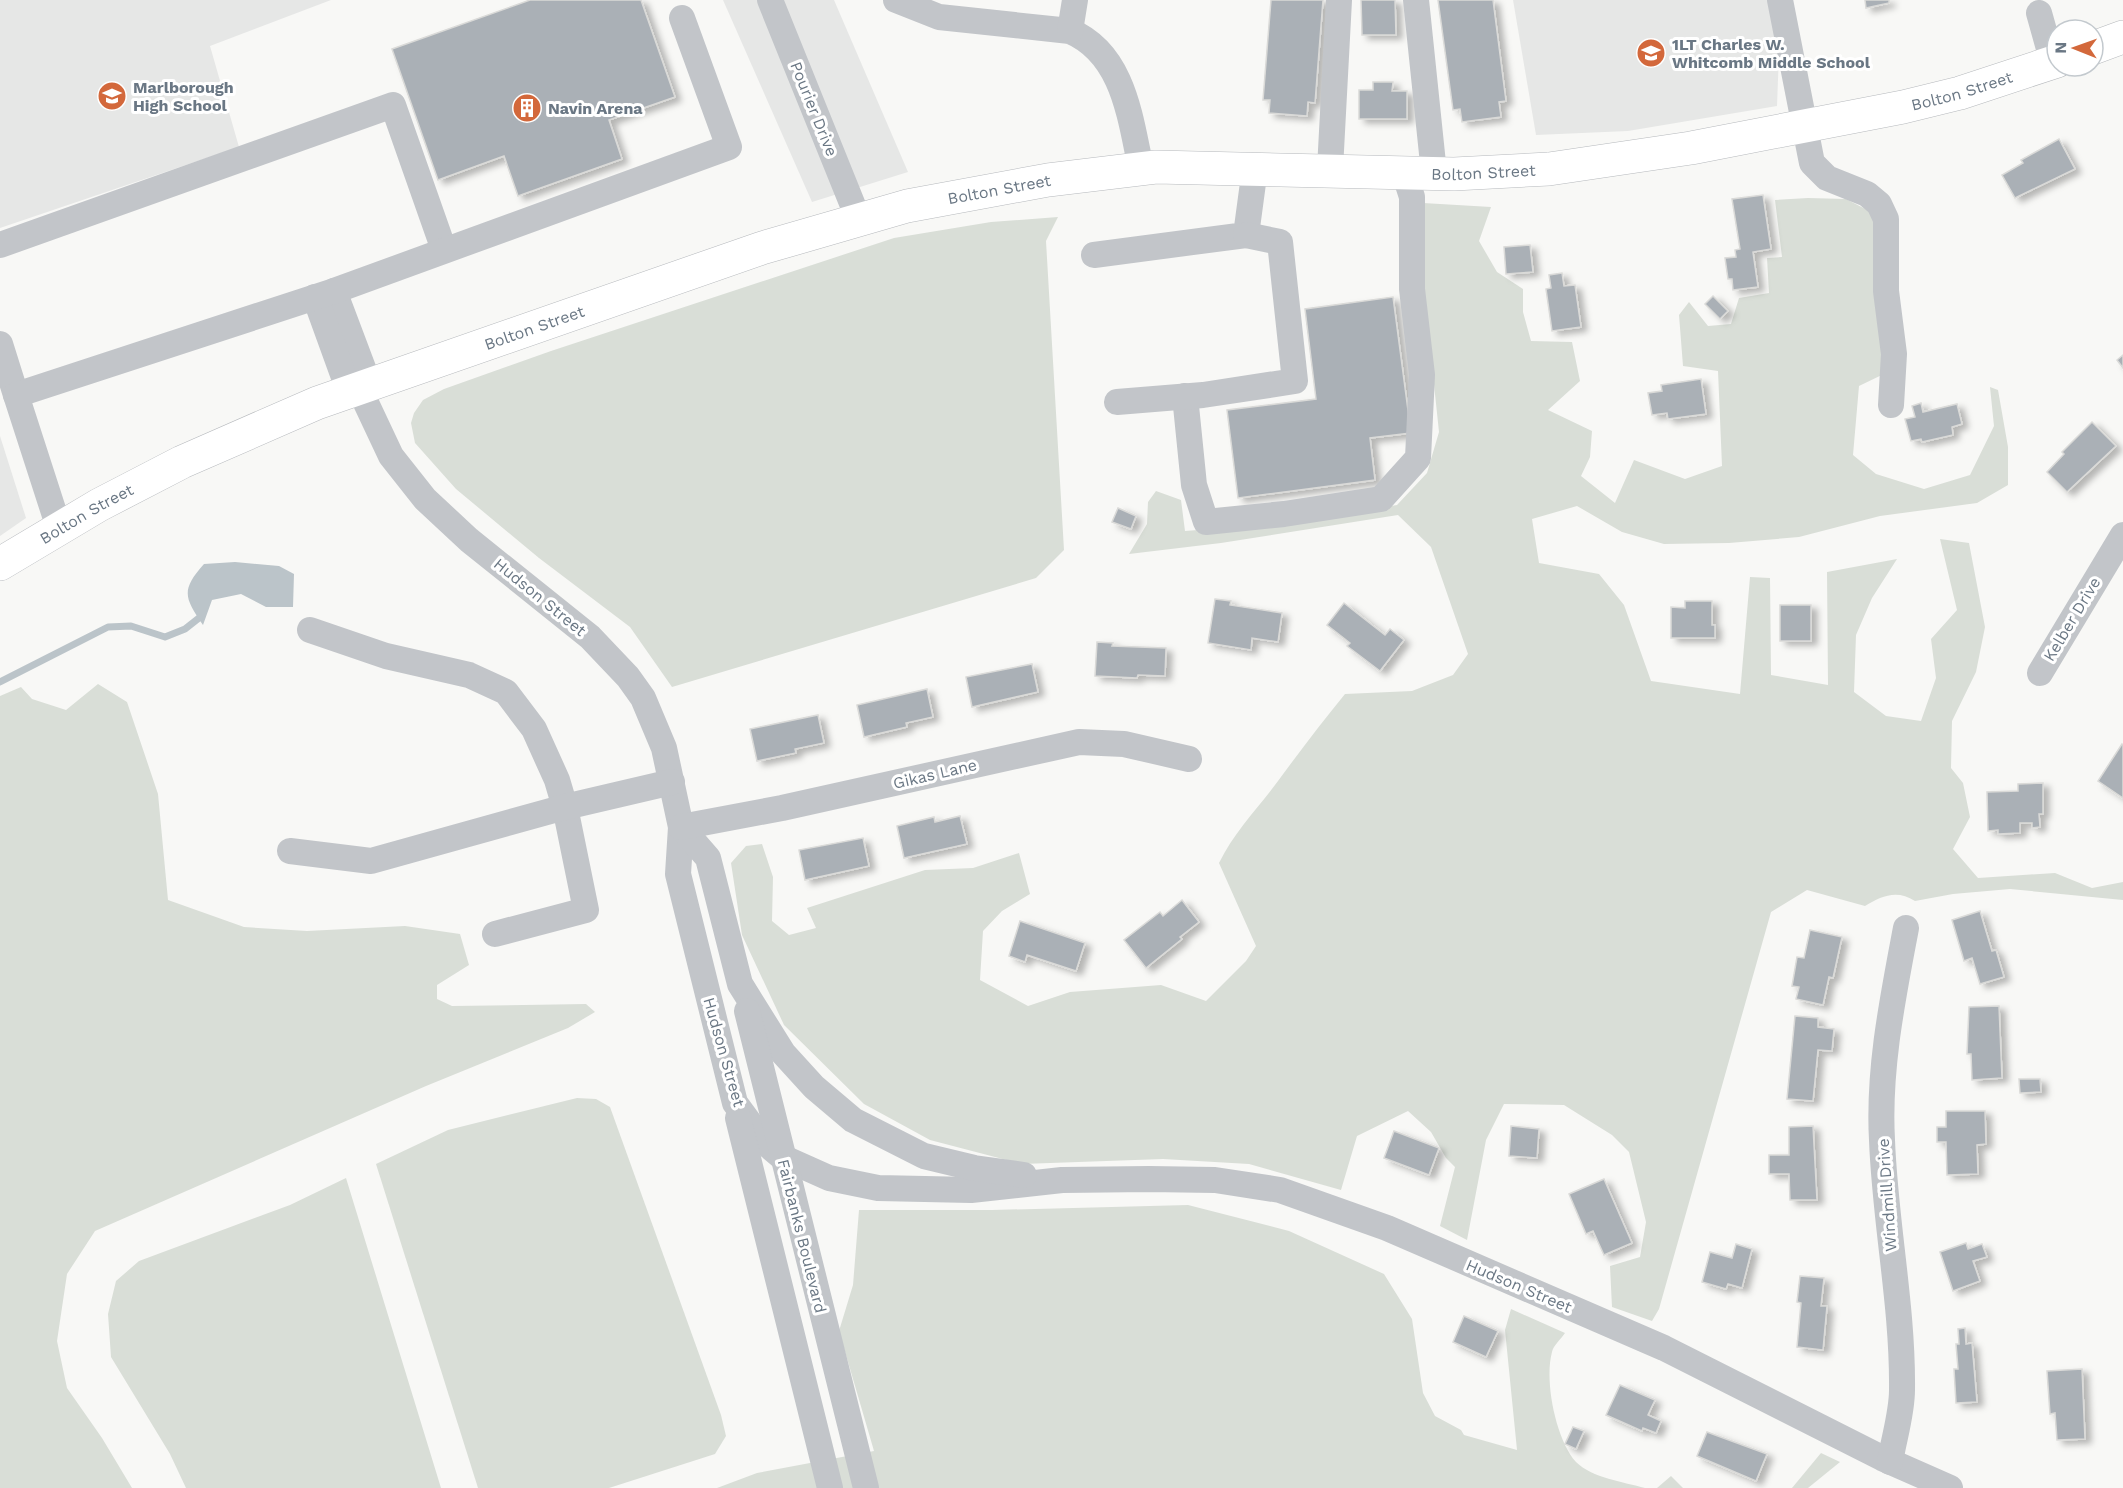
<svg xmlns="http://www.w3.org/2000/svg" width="2123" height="1488" font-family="'Work Sans',sans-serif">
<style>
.built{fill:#e6e7e6}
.green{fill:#d9ded7}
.water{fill:#bbc4c9}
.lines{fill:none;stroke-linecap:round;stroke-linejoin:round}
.stream{stroke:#bbc4c9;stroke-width:7}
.building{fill:#aab0b6;stroke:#dadad8;stroke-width:1.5;filter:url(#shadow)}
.major-casing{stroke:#b6b9bd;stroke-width:34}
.minor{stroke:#c2c5c9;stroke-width:26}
.major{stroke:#fff;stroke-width:33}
.labels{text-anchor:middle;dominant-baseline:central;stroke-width:6;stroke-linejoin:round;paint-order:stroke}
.poi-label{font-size:16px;font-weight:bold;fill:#6a7784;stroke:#fff;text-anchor:start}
.street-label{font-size:16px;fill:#6a7784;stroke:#fff}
</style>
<defs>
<filter id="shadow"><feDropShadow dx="6" dy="4" stdDeviation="3" flood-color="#0004"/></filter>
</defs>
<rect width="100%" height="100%" fill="#f8f8f6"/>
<g class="built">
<polygon points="0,0 331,0 210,46 239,147 0,228"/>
<polygon points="723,0 834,0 908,172 812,202"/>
<polygon points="1513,0 1781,0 1777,106 1628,131 1536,135"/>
<polygon points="0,436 26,518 0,536"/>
</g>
<g class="green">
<path d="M1808 198 1846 199 1875 214 1888 372 1859 386 1853 455 1876 474 1924 489 1970 475 1994 426 1990 387 1998 390 2008 447V485L1977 503 1880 516 1799 537 1729 543 1664 544 1622 532 1577 506 1532 519 1539 563 1599 574 1624 605 1651 681 1740 694 1750 577 1770 578 1771 675 1828 685 1827 572 1897 559 1872 598 1856 635 1854 692 1886 716 1921 721 1936 678 1931 639 1957 610 1940 539 1969 543 1985 627 1976 672 1952 721 1951 768 1963 783 1970 817 1953 849 1978 878 2055 873 2092 888 2123 882V900L2010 889 1953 894 1915 901C1897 889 1881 896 1865 906L1807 890 1771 912 1659 1309 1652 1321 1612 1307 1610 1266 1640 1257 1646 1222 1629 1152 1612 1135 1564 1105 1504 1104 1486 1140 1467 1240 1440 1226 1455 1167 1446 1158 1431 1132 1408 1111 1357 1136 1341 1190 1249 1164 1163 1159 1022 1164 930 1140 864 1104 784 1025 742 935 731 863 746 846 762 844 773 877 772 921 789 935 816 928 807 908 925 870 973 868 1019 853 1030 894 1002 911 983 931 980 980 1028 1006 1070 992 1161 985 1206 1001 1246 961 1256 946 1219 863C1234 832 1258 808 1278 781 1300 751 1322 722 1345 694L1412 691 1453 675 1468 654 1431 547 1398 515 1221 543 1129 554 1147 524 1148 502 1156 491 1181 500 1185 531 1287 523 1397 505 1427 473 1439 432 1421 261 1423 203 1491 207 1479 241 1497 272 1523 289V312L1531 341 1572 342 1580 381 1548 410 1592 431 1590 457 1581 476 1615 503 1634 460 1685 479 1722 466 1718 371 1683 366 1679 315 1689 302 1708 326 1731 324 1739 298 1769 293 1767 258 1782 257 1775 200Z"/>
<polygon points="1058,217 1046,241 1064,550 1036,578 672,687 630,627 539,558 456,489 415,443 411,423 414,413 423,400 444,389 551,351 894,238 991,222"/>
<polygon points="98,684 127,702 158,794 168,900 244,927 307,931 405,926 460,934 469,965 437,985 437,999 452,1006 586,1004 595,1012 568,1028 426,1086 95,1231 67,1274 57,1341 67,1388 102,1438 132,1488 0,1488 0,696 21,687 32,699 66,710"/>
<polygon points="577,1098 596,1099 610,1107 721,1415 726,1436 715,1454 609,1488 478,1488 376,1164 448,1130"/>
<polygon points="346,1178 441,1488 186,1488 170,1454 111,1357 108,1314 116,1281 139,1261 290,1205"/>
<path d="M1188 1205 1289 1231 1384 1274 1412 1319 1423 1393 1435 1416 1461 1430 1464 1435 1517 1450 1505 1330 1511 1309 1565 1333C1561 1339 1553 1346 1552 1352 1544 1381 1556 1440 1576 1462 1592 1478 1624 1482 1645 1488H717L757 1473 874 1451 839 1331 853 1285 859 1210H992Z"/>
<polygon points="1821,1453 1840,1462 1808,1488 1792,1488"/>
<polygon points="1671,1476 1683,1488 1657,1488"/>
</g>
<path class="water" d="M235 562 279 566 294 574 293 607H266L241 594 212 600 203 625C184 597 181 590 204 564Z"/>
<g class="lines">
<polyline class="stream" points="0,682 108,627 131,626 165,637 185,629 199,618"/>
</g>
<g class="building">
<polygon points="530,0 641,0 675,97 609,120 622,159 518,196 504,156 438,180 392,49"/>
<polygon points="1271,0 1323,0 1315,103 1308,102 1307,116 1269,113 1270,100 1263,100"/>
<polygon points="1361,0 1395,0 1396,35 1362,35"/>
<polygon points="1438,0 1493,0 1506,101 1499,102 1501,117 1462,122 1460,109 1453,110"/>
<polygon points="1865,0 1889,0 1889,3 1866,8"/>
<polygon points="1373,82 1393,82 1392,91 1407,91 1407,119 1359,119 1359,90 1373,90"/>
<polygon points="2059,139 2075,169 2015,198 2002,175 2023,163 2021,160"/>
<polygon points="1763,195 1771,249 1753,252 1758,287 1733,290 1732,279 1728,279 1725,258 1736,257 1735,250 1740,249 1732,199"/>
<polygon points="1530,245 1533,272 1506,274 1504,247"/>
<polygon points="1562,273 1564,286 1575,285 1581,327 1552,331 1546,289 1551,288 1549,275"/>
<polygon points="1713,296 1728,311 1720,319 1705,304"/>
<polygon points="1393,297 1411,433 1370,438 1375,480 1238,498 1227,410 1316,399 1305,309"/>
<polygon points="2123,355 2123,368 2117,360"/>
<polygon points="1701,379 1706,414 1668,419 1667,413 1652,415 1648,393 1662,391 1661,385"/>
<polygon points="1921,403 1923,412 1957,404 1962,424 1952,427 1953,435 1922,442 1921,439 1911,441 1905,419 1915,417 1912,406"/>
<polygon points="2092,422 2116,446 2067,492 2047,472 2064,454 2062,452"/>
<polygon points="1118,508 1136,516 1131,529 1112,522"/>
<polygon points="1215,599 1231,601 1230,605 1282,613 1278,642 1252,638 1251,650 1208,643"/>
<polygon points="1685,601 1712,601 1712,625 1715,625 1715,638 1671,638 1671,607 1685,608"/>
<polygon points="1344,603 1385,635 1390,629 1404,640 1380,671 1347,646 1350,643 1327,625"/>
<rect x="1780" y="605" width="31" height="36"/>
<polygon points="1097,642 1113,643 1112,646 1166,648 1165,676 1138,675 1137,678 1095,676"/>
<polygon points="1032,664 1038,692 972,707 966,677"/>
<polygon points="927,689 933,717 906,723 907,727 864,737 857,705"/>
<polygon points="818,715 824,743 795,749 796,753 757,761 750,729"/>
<polygon points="2122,744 2123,745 2123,798 2098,781"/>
<polygon points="2043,783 2043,814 2039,814 2040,827 2032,828 2032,823 2020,823 2020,833 1998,834 1998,830 1988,831 1987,792 2018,791 2018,784"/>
<polygon points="960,816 967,844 904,858 897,826 934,817 935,822"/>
<polygon points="863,838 869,866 805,880 799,850"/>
<polygon points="1182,900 1199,922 1180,937 1182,939 1146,968 1124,940 1160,912 1163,916"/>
<polygon points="1980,911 1992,951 1996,950 2004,977 1980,984 1972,958 1964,961 1952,920"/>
<polygon points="1020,921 1085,943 1076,971 1027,955 1025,962 1009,956"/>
<polygon points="1810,930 1842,937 1833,978 1829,977 1823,1005 1796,999 1799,987 1792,986 1797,957 1804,958"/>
<polygon points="1999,1006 2002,1078 1972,1080 1971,1054 1967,1054 1969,1007"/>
<polygon points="1795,1016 1818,1018 1818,1027 1834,1029 1832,1051 1818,1050 1813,1101 1787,1099"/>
<polygon points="2019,1079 2040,1079 2041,1092 2020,1093"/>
<polygon points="1946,1111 1985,1111 1986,1144 1977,1145 1978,1174 1947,1175 1946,1142 1937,1142 1937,1127 1946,1127"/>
<polygon points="1511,1126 1539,1129 1537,1158 1509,1156"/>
<polygon points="1813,1126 1817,1200 1790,1200 1789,1174 1769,1174 1769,1155 1789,1155 1789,1127"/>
<polygon points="1394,1131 1439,1148 1429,1175 1384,1158"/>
<polygon points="1604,1179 1632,1243 1604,1255 1593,1231 1586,1234 1569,1194"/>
<polygon points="1966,1243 1968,1249 1982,1244 1987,1257 1973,1261 1980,1281 1953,1291 1940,1252"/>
<polygon points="1736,1244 1752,1249 1742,1288 1728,1284 1726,1289 1702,1282 1710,1252 1732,1258"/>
<polygon points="1800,1276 1824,1278 1821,1306 1827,1306 1823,1350 1797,1347 1801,1303 1797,1302"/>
<polygon points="1464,1316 1498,1331 1486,1357 1453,1342"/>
<polygon points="1965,1328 1966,1344 1972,1343 1977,1402 1956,1403 1954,1369 1958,1369 1956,1344 1959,1344 1958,1329"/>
<polygon points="2082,1369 2085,1439 2057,1440 2055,1413 2050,1414 2047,1371"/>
<polygon points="1620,1385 1655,1400 1648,1415 1661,1421 1656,1433 1643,1428 1642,1431 1606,1415"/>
<polygon points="1573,1427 1584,1431 1576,1449 1565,1444"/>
<polygon points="1707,1432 1767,1454 1756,1481 1697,1456"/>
</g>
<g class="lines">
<g class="major-casing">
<g id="major">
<polyline points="2093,48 2123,37"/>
<path id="s1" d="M0 564 99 505 182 462 317 403 762 248 907 206 1048 180 1156 167 1454 174 1549 169 1691 148 1903 107 1960 93 2057 61"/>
</g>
</g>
<g class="minor">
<polyline points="770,0 858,218"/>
<path d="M896 0 939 17 1070 31C1124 54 1130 118 1141 168"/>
<polyline points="1416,0 1434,173"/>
<polyline points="1780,0 1812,163 1827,178 1867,194 1879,204 1886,219 1886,291 1894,354 1891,405"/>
<polyline points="2039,13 2053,63"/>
<polyline points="1070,31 1075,0"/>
<polyline points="1330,169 1339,0"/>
<polyline points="0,245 393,105 444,250"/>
<polyline points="1094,255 1246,235 1255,168"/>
<polyline points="334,291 369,384"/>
<polyline points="315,297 349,391"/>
<polyline points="0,344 16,395"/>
<polyline points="359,388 391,456 425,499 469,540 590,637 628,677 643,698 664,748 681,827 678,874 735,1103 763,1141 782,1157 829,1178 878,1188 971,1190 1062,1180 1149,1179 1215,1180 1280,1190 1387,1228 1664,1348 1882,1458 1950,1488"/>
<polyline points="1185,396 1194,485 1206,522 1284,514 1381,499 1418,458 1422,375 1412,289 1412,197 1404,172"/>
<polyline points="1117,402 1203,395 1295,381 1280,242 1246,235"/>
<polyline points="59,528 16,395 334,291 729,147 682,18"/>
<polyline points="310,630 386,656 469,675 506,692 534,729 557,780 565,807 586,910 495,934"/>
<polyline points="2040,673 2123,535"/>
<polyline points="681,827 708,858 740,984 783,1053 814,1087 853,1120 924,1156 974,1168 1024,1175"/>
<polyline points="681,827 782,808 1079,742 1124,744 1189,759"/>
<polyline points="290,851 371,861 565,807 672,782"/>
<polyline points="747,1011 866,1488"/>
<polyline points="738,1118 830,1488"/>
<path d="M1890 1462C1894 1438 1902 1413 1902 1390 1903 1306 1885 1223 1882 1140 1878 1069 1893 997 1906 928"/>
</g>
<use href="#major" class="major"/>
</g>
<defs>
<g id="school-disc" transform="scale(1.5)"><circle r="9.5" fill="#d3683b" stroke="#fff"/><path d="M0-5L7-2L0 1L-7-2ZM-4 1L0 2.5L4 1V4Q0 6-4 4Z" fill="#fff"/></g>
<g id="building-disc" transform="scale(1.5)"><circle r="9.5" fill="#d3683b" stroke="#fff"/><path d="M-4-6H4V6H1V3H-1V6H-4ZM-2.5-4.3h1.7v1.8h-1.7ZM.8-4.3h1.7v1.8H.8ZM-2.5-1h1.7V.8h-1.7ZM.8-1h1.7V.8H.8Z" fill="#fff"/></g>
</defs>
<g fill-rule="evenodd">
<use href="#school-disc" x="1651" y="53"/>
<use href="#school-disc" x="112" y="96"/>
<use href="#building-disc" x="527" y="108"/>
</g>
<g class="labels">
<g class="poi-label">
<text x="1672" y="44">1LT Charles W.<tspan x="1672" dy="18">Whitcomb Middle School</tspan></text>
<text x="133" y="87">Marlborough<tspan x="133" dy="18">High School</tspan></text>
<text x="548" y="108">Navin Arena</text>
</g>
<g class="street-label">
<text stroke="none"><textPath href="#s1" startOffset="2044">Bolton Street</textPath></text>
<text transform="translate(814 109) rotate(68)">Pourier Drive</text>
<text stroke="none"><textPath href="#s1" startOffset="1558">Bolton Street</textPath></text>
<text stroke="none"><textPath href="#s1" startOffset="1072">Bolton Street</textPath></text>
<text stroke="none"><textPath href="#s1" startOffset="586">Bolton Street</textPath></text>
<text stroke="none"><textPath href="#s1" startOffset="100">Bolton Street</textPath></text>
<text transform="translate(540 597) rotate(39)">Hudson Street</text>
<text transform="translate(2072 619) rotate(-59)">Kelber Drive</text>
<text transform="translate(935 774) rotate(-13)">Gikas Lane</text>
<text transform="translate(724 1052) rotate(74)">Hudson Street</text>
<text transform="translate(1887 1195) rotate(-94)">Windmill Drive</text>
<text transform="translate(802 1236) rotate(76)">Fairbanks Boulevard</text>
<text transform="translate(1519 1286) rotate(23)">Hudson Street</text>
</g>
</g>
<g transform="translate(2075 48) rotate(271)"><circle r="28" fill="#ffffff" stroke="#c3c9ce" stroke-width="1.5"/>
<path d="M0-4.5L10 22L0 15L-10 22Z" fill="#d3683b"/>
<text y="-9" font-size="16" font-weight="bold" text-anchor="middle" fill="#6a7784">N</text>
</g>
</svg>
